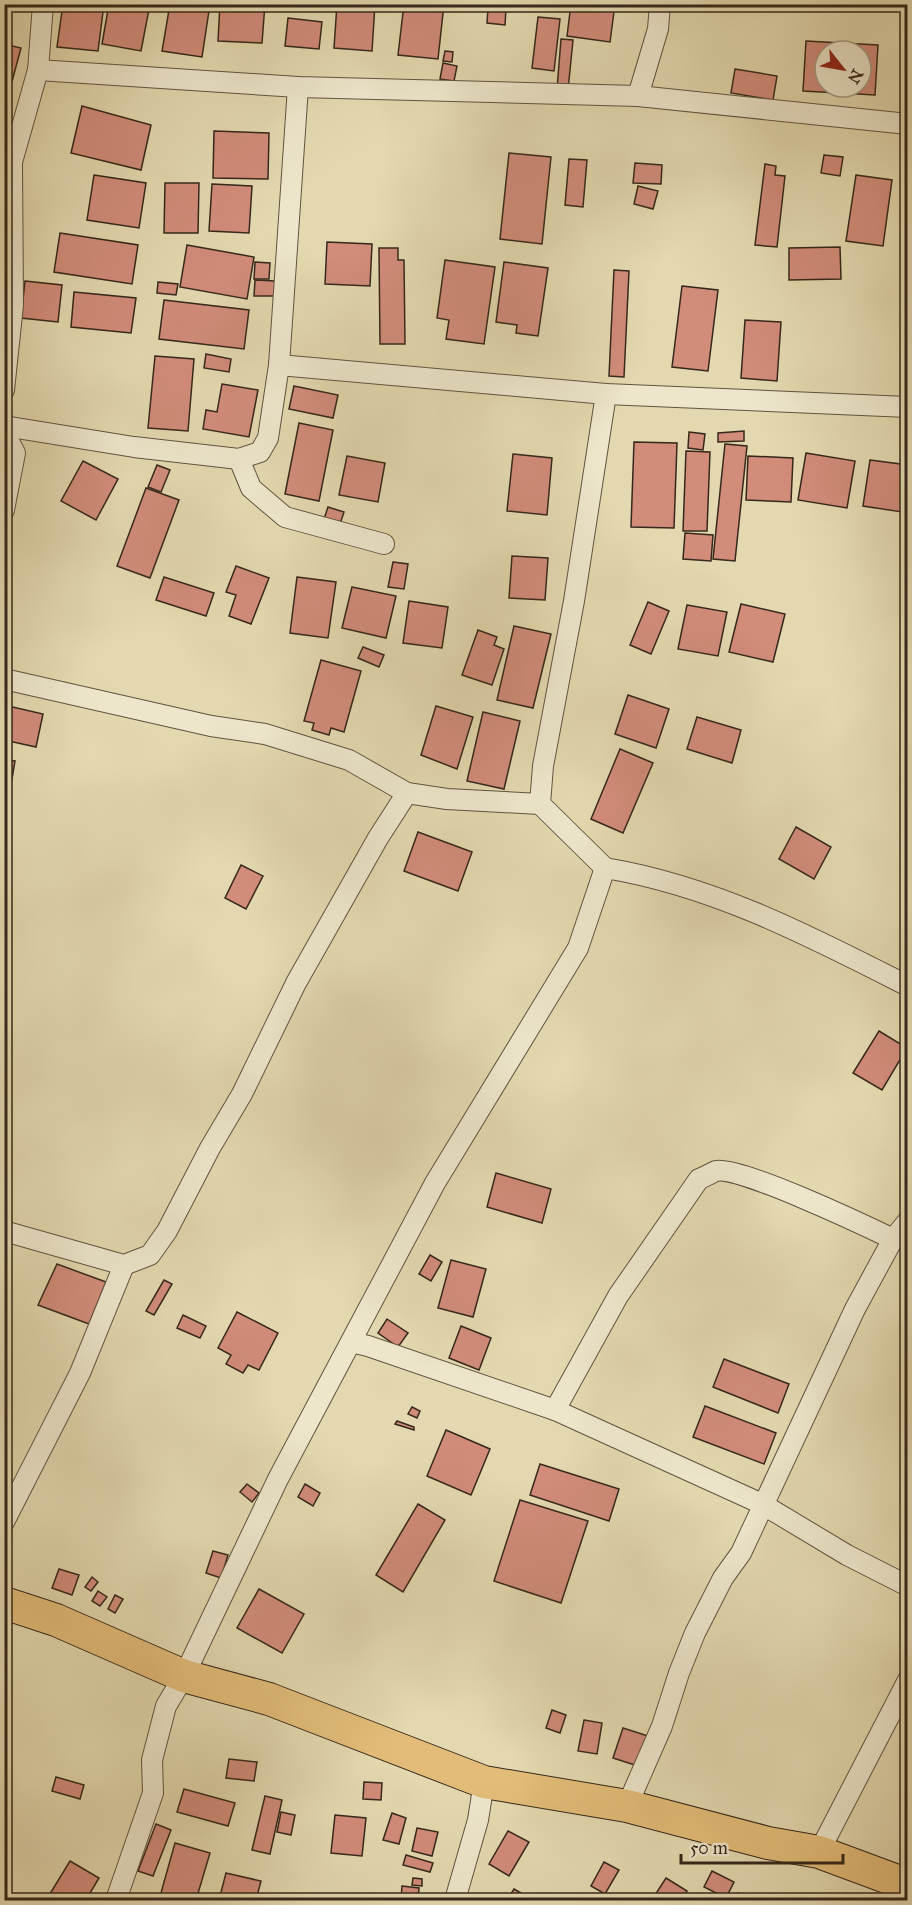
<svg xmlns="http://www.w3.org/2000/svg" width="912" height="1905" font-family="'IM FELL Great Primer',serif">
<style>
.building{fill:#d18c7a;stroke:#36281b;stroke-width:1.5;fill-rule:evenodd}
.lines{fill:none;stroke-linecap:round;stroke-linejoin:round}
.street-casing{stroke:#615440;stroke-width:22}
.primary-casing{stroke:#36281b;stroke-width:34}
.street{stroke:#ede6cb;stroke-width:20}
.primary{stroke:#e2bc78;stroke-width:32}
</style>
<rect width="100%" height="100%" fill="#e3d8af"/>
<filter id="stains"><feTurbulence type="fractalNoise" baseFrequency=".00333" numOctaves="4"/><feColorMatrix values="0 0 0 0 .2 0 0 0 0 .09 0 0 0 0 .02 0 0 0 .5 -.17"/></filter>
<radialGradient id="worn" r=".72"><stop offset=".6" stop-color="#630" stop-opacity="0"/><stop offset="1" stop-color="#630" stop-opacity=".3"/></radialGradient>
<g class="building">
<polygon points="63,4 104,4 98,51 57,47"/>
<polygon points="109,4 150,4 141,51 102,44"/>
<polygon points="170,4 210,4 202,57 162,51"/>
<polygon points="220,4 265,4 262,43 218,41"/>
<polygon points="337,4 375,4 372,51 334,48"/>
<polygon points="404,4 444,4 438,59 398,55"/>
<polygon points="571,4 615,4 610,42 567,36"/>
<polygon points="488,8 506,9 505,25 487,23"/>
<polygon points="538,17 560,19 554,71 532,68"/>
<polygon points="288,18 322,22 319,49 285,46"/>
<polygon points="561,39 573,40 568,90 557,89"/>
<path d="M806 41 878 45 875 95 803 91ZM825 51H861V87H825Z"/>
<polygon points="4,44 21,48 4,111"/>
<polygon points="445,51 453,52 452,62 443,61"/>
<polygon points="443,63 457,66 454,81 440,79"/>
<polygon points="735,69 777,76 773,100 731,93"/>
<polygon points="82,106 151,125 141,170 71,153"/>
<polygon points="214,131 269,133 268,179 213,178"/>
<polygon points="509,153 551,157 542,244 500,239"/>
<polygon points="824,155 843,157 840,176 821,173"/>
<polygon points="569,159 587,160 583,207 565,205"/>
<polygon points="635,163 662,165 661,184 633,183"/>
<polygon points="765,164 776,166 775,175 785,176 777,247 755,245"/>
<polygon points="94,175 146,183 139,228 87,220"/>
<polygon points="856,175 892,180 883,246 846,241"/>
<polygon points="165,183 199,183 198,233 164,233"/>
<polygon points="212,184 252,186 249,233 209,231"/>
<polygon points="638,186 658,191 653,209 634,204"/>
<polygon points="60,233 138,245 132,284 54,272"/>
<polygon points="327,242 372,244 370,286 325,284"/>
<polygon points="187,245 254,257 247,299 180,287"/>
<polygon points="840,247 841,279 789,280 789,248"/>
<polygon points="379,248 398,248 398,260 404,260 405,344 380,344"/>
<polygon points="445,260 495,267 484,344 446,339 449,320 437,318"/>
<polygon points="255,262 270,263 269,279 254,279"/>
<polygon points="504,262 548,268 538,336 516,333 517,325 496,322"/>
<polygon points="614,270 629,271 624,377 609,376"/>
<polygon points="255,280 275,281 275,296 254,296"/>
<polygon points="25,281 62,285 58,322 21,318"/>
<polygon points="158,282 178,284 176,295 157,293"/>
<polygon points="682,286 718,290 708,371 672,367"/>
<polygon points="74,292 136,298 131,333 71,327"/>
<polygon points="164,300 249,310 244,349 159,339"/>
<polygon points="745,320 781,322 777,381 741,378"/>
<polygon points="206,354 231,359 229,372 204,368"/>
<polygon points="155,356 194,359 188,431 148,428"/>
<polygon points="222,384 258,390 249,437 203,429 206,410 217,412"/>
<polygon points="294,386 338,395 333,418 289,409"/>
<polygon points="299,423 333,430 319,501 285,494"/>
<polygon points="744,431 744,441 718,442 718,433"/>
<polygon points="689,432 705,434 703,450 688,448"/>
<polygon points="634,442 677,443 674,528 631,527"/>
<polygon points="725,444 747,446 735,561 713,559"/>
<polygon points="686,451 710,452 707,531 683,531"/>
<polygon points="806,453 855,461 847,508 798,500"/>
<polygon points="513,454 552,458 547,515 507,511"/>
<polygon points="347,456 385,463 378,502 339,495"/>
<polygon points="748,456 793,458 791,502 746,500"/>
<polygon points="870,460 908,465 902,512 863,506"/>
<polygon points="83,461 118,479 96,520 61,501"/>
<polygon points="157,465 170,470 161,492 148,487"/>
<polygon points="146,488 179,500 150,578 117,566"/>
<polygon points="328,507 344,512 340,524 324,519"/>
<polygon points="685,533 713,535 711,561 683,559"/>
<polygon points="512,556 548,558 545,600 509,598"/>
<polygon points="393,562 408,564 404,589 388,587"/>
<polygon points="236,566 269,578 251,624 229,616 236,595 226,592"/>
<polygon points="164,577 214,593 206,616 156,600"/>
<polygon points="297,577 336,582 328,638 290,633"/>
<polygon points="352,587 396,596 386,638 342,628"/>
<polygon points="409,601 448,607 442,648 403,643"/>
<polygon points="648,602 669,611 651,654 630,645"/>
<polygon points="741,604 785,614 773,662 729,652"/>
<polygon points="687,605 727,612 718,656 678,649"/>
<polygon points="514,626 551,634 533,708 497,700"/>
<polygon points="478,630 497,637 494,645 504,649 492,685 462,675"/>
<polygon points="363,647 384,655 379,667 358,658"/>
<polygon points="321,660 361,671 344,732 331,728 329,735 312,730 314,723 304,721"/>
<polygon points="628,695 669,709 656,748 615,734"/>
<polygon points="4,705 43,714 36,747 4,740"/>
<polygon points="436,706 473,717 457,769 421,755"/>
<polygon points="483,712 520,721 504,789 467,781"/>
<polygon points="697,717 741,730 732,763 687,749"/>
<polygon points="620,749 653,763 623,833 591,819"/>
<polygon points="4,760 15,761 9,797 4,796"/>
<polygon points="796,827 831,847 814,879 779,859"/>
<polygon points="418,832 472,852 458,891 404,871"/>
<polygon points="241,865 263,876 246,909 225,898"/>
<polygon points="879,1031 907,1048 882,1090 853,1073"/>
<polygon points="496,1173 551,1189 542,1223 487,1207"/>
<polygon points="430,1255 442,1262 431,1281 419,1274"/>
<polygon points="451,1260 486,1269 473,1317 438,1308"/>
<polygon points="57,1264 106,1282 89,1324 38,1305"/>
<polygon points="164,1280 172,1284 154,1315 146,1311"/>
<polygon points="237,1312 278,1333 259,1370 248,1365 243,1373 226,1364 231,1355 218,1348"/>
<polygon points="183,1315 206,1326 200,1338 177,1328"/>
<polygon points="387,1319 408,1333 398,1347 378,1333"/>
<polygon points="461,1326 491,1338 479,1370 449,1358"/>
<polygon points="724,1359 789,1384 778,1413 713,1387"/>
<polygon points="705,1406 776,1433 764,1464 693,1437"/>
<polygon points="412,1407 420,1411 417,1418 408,1414"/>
<polygon points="397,1421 414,1427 414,1430 395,1424"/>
<polygon points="446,1430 490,1449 471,1495 427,1476"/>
<polygon points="540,1464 619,1489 609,1521 530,1495"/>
<polygon points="4,1483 11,1486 4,1498"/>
<polygon points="247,1484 259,1493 252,1502 240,1492"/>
<polygon points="305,1484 320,1493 313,1506 298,1497"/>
<polygon points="520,1500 588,1521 561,1603 494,1581"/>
<polygon points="418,1504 445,1520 403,1592 376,1575"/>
<polygon points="213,1551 228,1555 221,1578 206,1573"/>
<polygon points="59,1569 79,1575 72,1595 52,1588"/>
<polygon points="92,1577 98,1582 91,1591 85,1587"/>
<polygon points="259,1589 304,1614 282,1653 237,1628"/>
<polygon points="98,1591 107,1597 100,1606 92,1601"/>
<polygon points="115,1595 123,1599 115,1613 108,1609"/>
<polygon points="552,1710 566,1715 560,1733 546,1728"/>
<polygon points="584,1720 602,1723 597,1754 578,1751"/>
<polygon points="623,1728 648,1736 638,1766 613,1758"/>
<polygon points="229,1759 257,1762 254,1781 226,1778"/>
<polygon points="56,1777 84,1785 80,1799 52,1791"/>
<polygon points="364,1782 382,1783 381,1800 363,1799"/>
<polygon points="184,1789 235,1803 228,1826 177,1812"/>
<polygon points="265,1796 282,1800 270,1854 252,1850"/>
<polygon points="281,1812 295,1815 291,1835 277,1832"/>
<polygon points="392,1813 406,1818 399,1844 383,1840"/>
<polygon points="335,1815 366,1818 362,1856 331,1853"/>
<polygon points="156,1824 171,1830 153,1876 138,1871"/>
<polygon points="417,1828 438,1832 432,1856 412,1851"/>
<polygon points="508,1831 529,1842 509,1876 489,1864"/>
<polygon points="175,1843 210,1853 196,1900 159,1900"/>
<polygon points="406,1855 433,1863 430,1872 403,1865"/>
<polygon points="70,1861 99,1878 86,1900 54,1900 48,1897"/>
<polygon points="604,1862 619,1870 605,1894 591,1886"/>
<polygon points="712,1871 734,1882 726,1898 704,1887"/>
<polygon points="226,1873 261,1881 256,1900 219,1900"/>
<polygon points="413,1878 422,1879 422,1886 412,1885"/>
<polygon points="666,1878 687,1891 681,1900 663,1900 655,1895"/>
<polygon points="402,1886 419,1888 418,1900 401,1898"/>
<polygon points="514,1889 533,1900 507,1900"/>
<polygon points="738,1893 751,1900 733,1900"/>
</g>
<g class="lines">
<g class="street-casing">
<g id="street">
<polyline points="38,70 298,87 638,96 908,124"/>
<polyline points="638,96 658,29 660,4"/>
<polyline points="279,365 606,394 908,407"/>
<polyline points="4,390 13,305 12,162 38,70 43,4"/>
<polyline points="4,426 134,447 239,459 260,452 268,438 279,365 298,87"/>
<polyline points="4,432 15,453 4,510"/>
<polyline points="239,459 251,488 285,517 384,544"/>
<polyline points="4,679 211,726 265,734 349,760 407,793"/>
<polyline points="540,804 605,868"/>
<polyline points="4,1231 124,1265 150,1255 167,1231 210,1148 242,1094 296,983 378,838 407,793 447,799 540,804 543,766 574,601 606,394"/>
<polyline points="351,1342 368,1346 555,1410 762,1504 847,1555 908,1586"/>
<path d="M555 1410 618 1296 699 1179C705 1177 711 1173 716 1171 740 1166 866 1226 893 1239"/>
<polyline points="4,1522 80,1373 124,1265"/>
<polyline points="627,1806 662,1726 679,1673 695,1633 723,1578 741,1553 855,1309 893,1239 908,1221"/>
<polyline points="819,1852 908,1680"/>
<path d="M116 1900 153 1793 152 1760 166 1706 184 1676 278 1479 435 1183 578 948 605 868C714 886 810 936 908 986"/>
<polyline points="455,1900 478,1820 484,1782"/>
</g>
</g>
<g class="primary-casing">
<polyline id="primary" points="4,1603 56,1620 184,1676 269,1699 484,1782 627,1806 768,1843 819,1852 908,1885"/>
</g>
<use href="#street" class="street"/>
<use href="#primary" class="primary"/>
</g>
<rect width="912" height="1905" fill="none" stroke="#e3d8af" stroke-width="24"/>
<rect x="6" y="6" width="900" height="1893" fill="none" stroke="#36281b" stroke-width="3"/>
<rect x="12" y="12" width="888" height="1881" fill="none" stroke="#36281b" stroke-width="1.5"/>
<g transform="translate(843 69) rotate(121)"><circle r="28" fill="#ede6cb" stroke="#a49a85" stroke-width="1.5"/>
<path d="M0-4.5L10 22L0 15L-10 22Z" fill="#8f2418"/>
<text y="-9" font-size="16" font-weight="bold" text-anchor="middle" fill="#36281b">N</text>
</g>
<path d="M681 1854v9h162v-9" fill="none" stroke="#36281b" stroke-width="3"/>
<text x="690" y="1854" font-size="18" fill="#36281b" stroke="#ede6cb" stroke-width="4.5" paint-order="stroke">50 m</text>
<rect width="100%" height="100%" filter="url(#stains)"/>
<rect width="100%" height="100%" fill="url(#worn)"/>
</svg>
